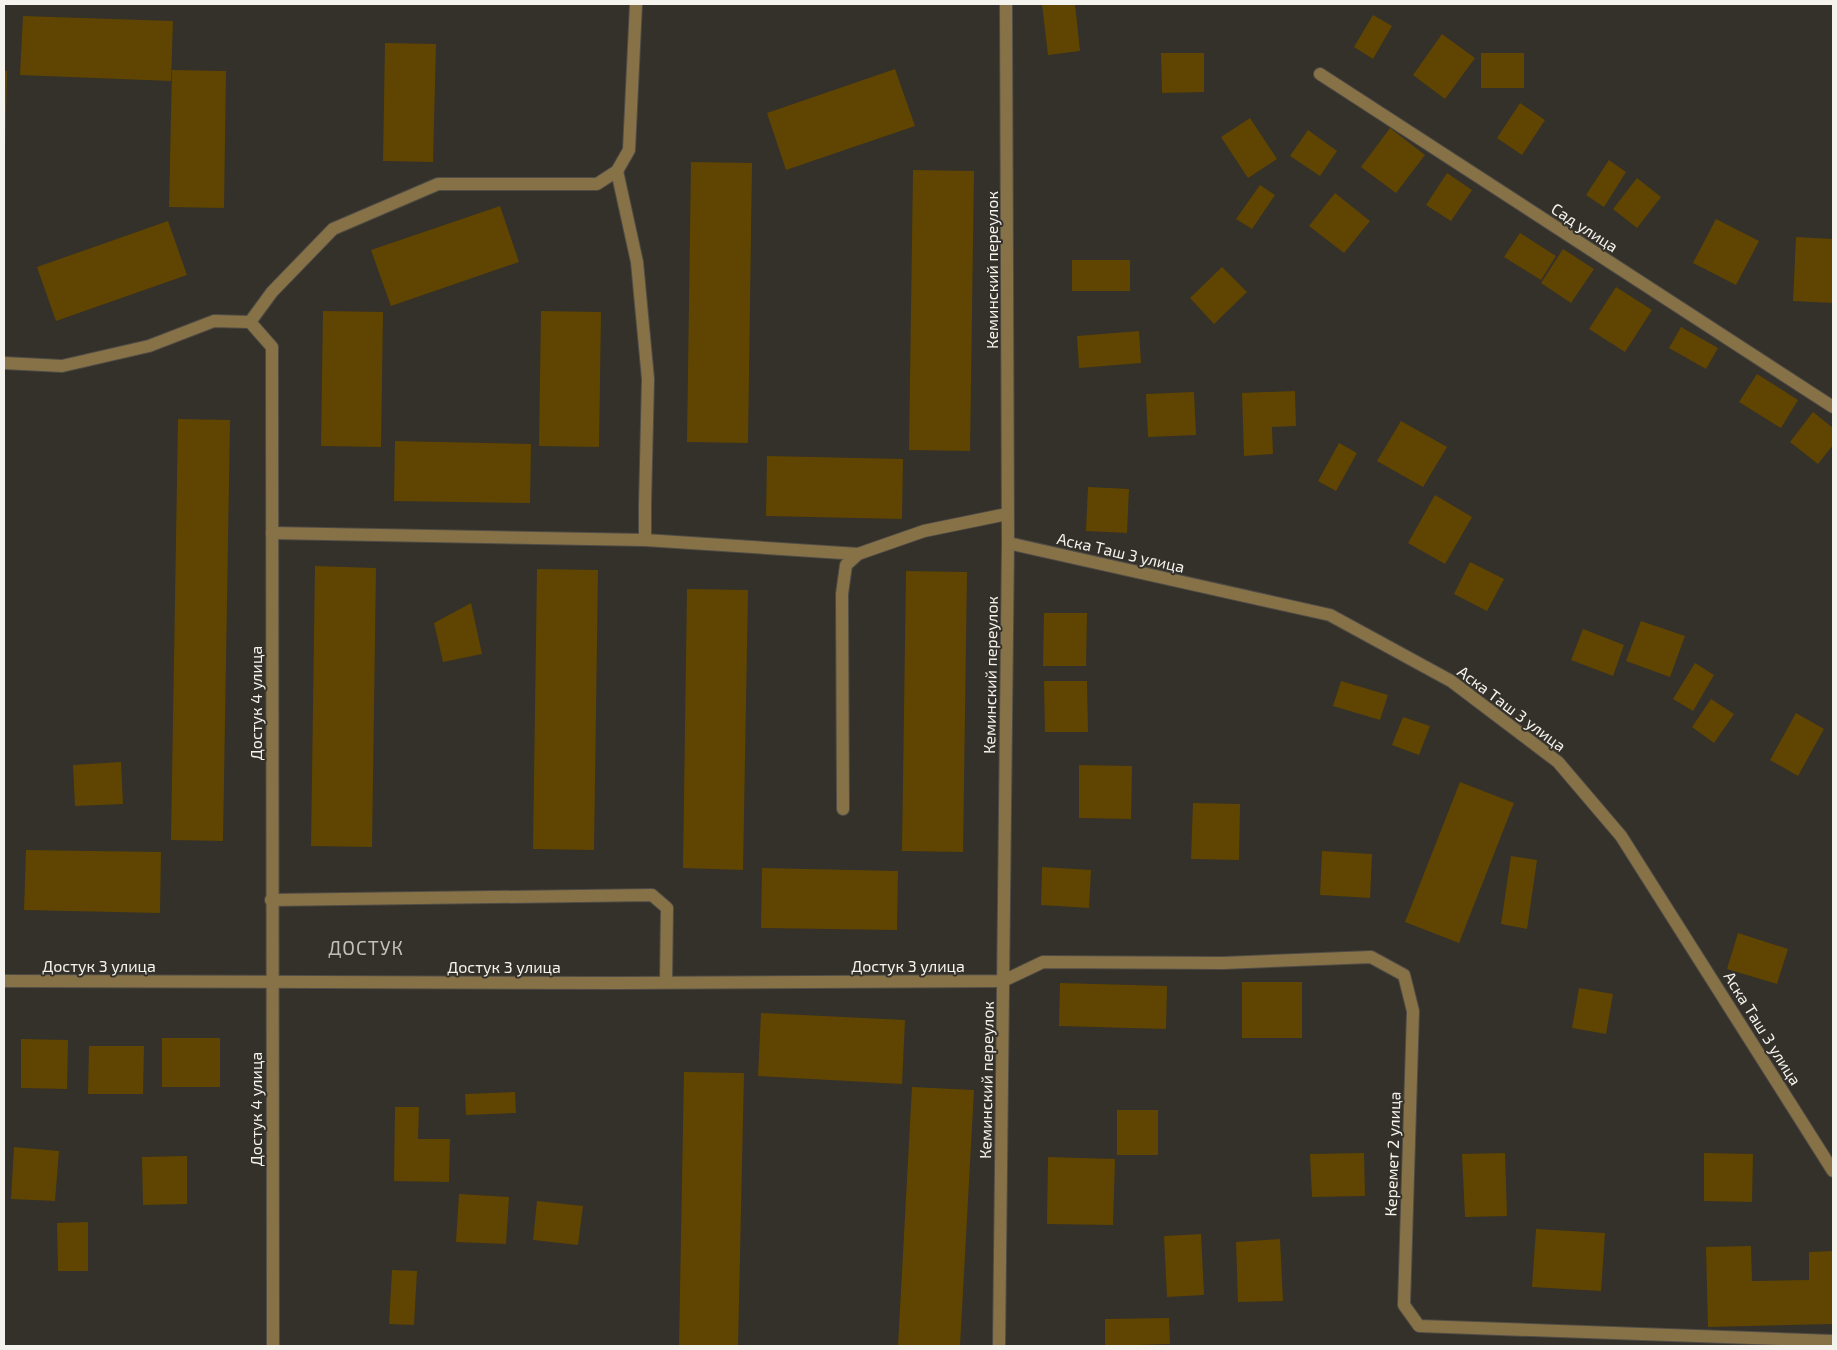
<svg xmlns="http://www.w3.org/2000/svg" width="1837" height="1350" font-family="'Exo 2',sans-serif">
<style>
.building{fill:#5f4501}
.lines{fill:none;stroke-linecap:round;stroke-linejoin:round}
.minor-casing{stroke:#4f4b45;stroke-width:14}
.minor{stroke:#877248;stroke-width:12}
.labels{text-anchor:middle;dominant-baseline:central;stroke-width:4;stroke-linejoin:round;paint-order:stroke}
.street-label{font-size:16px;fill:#f5f3ee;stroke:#34302a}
.quarter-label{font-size:19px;letter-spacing:1px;fill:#c3beb6;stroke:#34302a}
</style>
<rect width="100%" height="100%" fill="#34302a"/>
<g class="building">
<polygon points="1042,4 1075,4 1080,51 1048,55"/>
<polygon points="1373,15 1392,26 1373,59 1354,47"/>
<polygon points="23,16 173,21 171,81 20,75"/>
<polygon points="1442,34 1475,58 1445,99 1413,75"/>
<polygon points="385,43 436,44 433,162 383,161"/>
<polygon points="1161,53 1204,53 1204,92 1162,93"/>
<rect x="1481" y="53" width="43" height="35"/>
<polygon points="895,69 915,126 786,170 767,113"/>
<polygon points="172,70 226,71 224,208 169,207"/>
<polygon points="4,71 7,71 5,157 4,157"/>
<polygon points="1520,103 1545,120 1522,155 1497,138"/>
<polygon points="1250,118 1277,159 1248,178 1221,137"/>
<polygon points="1390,128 1425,155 1396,193 1361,167"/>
<polygon points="1308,130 1337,151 1320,176 1290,156"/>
<polygon points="1609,160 1626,172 1604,207 1586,195"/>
<polygon points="691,162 752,163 748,443 687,442"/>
<polygon points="913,170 974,171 970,451 909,450"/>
<polygon points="1447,173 1472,190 1451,221 1426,205"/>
<polygon points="1637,178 1661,197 1637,228 1613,209"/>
<polygon points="1260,185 1275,195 1252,229 1236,219"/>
<polygon points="1335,193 1370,221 1344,253 1309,226"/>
<polygon points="500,206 519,262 391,306 371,250"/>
<polygon points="1716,219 1759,241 1736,285 1693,263"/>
<polygon points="168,221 187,275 56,321 37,267"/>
<polygon points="1520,233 1556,256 1541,280 1504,257"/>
<polygon points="1796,237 1833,239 1833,303 1793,301"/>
<polygon points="1563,249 1594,269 1571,303 1541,283"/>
<rect x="1072" y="260" width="58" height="31"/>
<polygon points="1222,267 1247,292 1214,324 1190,298"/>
<polygon points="1616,287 1652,310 1625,352 1589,329"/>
<polygon points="323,311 383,312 381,447 321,446"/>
<polygon points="541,311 601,312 599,447 539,446"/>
<polygon points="1681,327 1718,348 1706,369 1669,348"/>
<polygon points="1139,331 1141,363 1079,368 1077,336"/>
<polygon points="1757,374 1798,400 1781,428 1739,402"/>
<polygon points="1295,391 1296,426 1272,427 1273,454 1244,456 1242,393"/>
<polygon points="1194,392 1196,435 1148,437 1146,394"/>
<polygon points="1813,412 1833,428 1833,445 1818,464 1790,442"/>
<polygon points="178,419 230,420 223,841 171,840"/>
<polygon points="1401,421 1447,447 1423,487 1377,461"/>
<polygon points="395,441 531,444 530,503 394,501"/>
<polygon points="1339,443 1357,453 1336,491 1318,481"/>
<polygon points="767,456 903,459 902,519 766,516"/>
<polygon points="1088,487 1129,489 1127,533 1086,531"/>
<polygon points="1435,495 1472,517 1445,564 1408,543"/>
<polygon points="1470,562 1504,579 1487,611 1454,594"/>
<polygon points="315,566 376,568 372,847 311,846"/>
<polygon points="537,569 598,570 594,850 533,849"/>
<polygon points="906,571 967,572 963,852 902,851"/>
<polygon points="687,589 748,590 743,870 683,868"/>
<polygon points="471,603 482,654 443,662 434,623"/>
<polygon points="1044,613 1087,613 1086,666 1043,666"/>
<polygon points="1641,621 1685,636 1670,677 1626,661"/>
<polygon points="1583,629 1624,645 1613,676 1571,660"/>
<polygon points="1695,663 1714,675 1693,711 1673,699"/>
<polygon points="1044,681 1087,681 1088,732 1045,732"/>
<polygon points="1341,681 1388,695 1380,720 1333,706"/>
<polygon points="1711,699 1734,714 1714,743 1692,727"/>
<polygon points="1796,713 1824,729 1798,776 1770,760"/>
<polygon points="1403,717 1430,726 1419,755 1392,745"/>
<polygon points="121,762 123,804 75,806 73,765"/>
<polygon points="1079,765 1132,766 1131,819 1079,818"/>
<polygon points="1460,782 1514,803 1459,943 1405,922"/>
<polygon points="1193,803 1240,804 1239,860 1191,859"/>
<polygon points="26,850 161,852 160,913 24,910"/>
<polygon points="1322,851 1372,854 1370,898 1320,895"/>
<polygon points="1511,856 1537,860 1527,929 1501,924"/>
<polygon points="1042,867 1091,870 1089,908 1041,905"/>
<polygon points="762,868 898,871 897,930 761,928"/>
<polygon points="1738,933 1788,949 1777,984 1727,969"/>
<rect x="1242" y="982" width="60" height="56"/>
<polygon points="1060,983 1167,986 1166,1029 1059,1026"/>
<polygon points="1579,988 1613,994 1606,1034 1572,1028"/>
<polygon points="761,1013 905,1020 902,1084 758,1076"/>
<rect x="162" y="1038" width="58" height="49"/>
<polygon points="21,1039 68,1040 67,1089 21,1088"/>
<polygon points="89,1046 144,1046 143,1094 88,1094"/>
<polygon points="684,1072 744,1073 738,1346 679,1346"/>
<polygon points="912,1087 974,1090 960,1346 898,1346"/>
<polygon points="515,1092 516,1113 466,1115 465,1094"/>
<polygon points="395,1107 419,1107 418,1139 450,1139 449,1182 394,1181"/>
<rect x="1117" y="1110" width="41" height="45"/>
<polygon points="14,1147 59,1151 55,1201 11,1199"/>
<polygon points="1364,1153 1365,1196 1312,1197 1310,1154"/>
<polygon points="1505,1153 1507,1216 1465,1217 1462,1154"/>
<polygon points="1704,1153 1753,1154 1752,1202 1704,1201"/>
<polygon points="187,1156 187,1204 143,1205 142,1157"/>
<polygon points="1048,1157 1115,1159 1113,1225 1047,1224"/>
<polygon points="459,1194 509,1197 506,1244 456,1242"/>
<polygon points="537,1201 583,1206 578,1245 533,1240"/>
<polygon points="88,1222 88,1271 58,1271 57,1223"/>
<polygon points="1536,1229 1605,1233 1601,1291 1532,1287"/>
<polygon points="1201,1234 1204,1295 1167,1297 1164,1236"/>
<polygon points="1280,1239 1283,1301 1238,1302 1236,1242"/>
<polygon points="1751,1246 1752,1281 1809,1280 1809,1252 1833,1251 1833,1324 1708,1327 1706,1247"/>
<polygon points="392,1270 417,1271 414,1325 389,1324"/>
<polygon points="1169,1318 1170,1344 1105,1346 1105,1319"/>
</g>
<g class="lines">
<g class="minor-casing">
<g id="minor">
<polyline points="1320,74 1833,407"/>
<polyline points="617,171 637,262 648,379 645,505 645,540 858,554"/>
<polyline points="250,322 272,292 333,229 438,184 597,184 617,171 629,150 636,4"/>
<polyline points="4,363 62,366 149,346 214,321 250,322 272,347 273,1346"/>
<polyline points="272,533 645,540"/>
<polyline points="1008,543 1330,615 1451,681 1558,762 1621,836 1833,1171"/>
<polyline points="843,809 842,594 846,565 858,554 924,531 1007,514"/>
<polyline points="271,900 652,895 667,908 666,982"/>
<polyline points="4,981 619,983 1003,981 1043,962 1223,963 1371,957 1404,975 1413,1011 1404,1305 1419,1326 1833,1341"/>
<polyline points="999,1346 1008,543 1006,4"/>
</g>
</g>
<use href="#minor" class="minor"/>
</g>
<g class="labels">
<g class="street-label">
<text transform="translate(1585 227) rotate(33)">Сад улица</text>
<text transform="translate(991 270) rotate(-90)">Кеминский переулок</text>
<text transform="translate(1121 552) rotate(13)">Аска Таш 3 улица</text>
<text transform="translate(990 675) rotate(-89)">Кеминский переулок</text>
<text transform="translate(255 703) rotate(-90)">Достук 4 улица</text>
<text transform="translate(1512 708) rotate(37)">Аска Таш 3 улица</text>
<text x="99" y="965">Достук 3 улица</text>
<text x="908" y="965">Достук 3 улица</text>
<text x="504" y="966">Достук 3 улица</text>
<text transform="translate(1763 1028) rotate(58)">Аска Таш 3 улица</text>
<text transform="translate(986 1080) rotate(-89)">Кеминский переулок</text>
<text transform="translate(255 1109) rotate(-90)">Достук 4 улица</text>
<text transform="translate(1392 1154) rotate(-88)">Керемет 2 улица</text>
</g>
<g class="quarter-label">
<text x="366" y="947">ДОСТУК</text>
</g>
</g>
<rect width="1837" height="1350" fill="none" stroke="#f5f3ee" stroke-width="10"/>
</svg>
